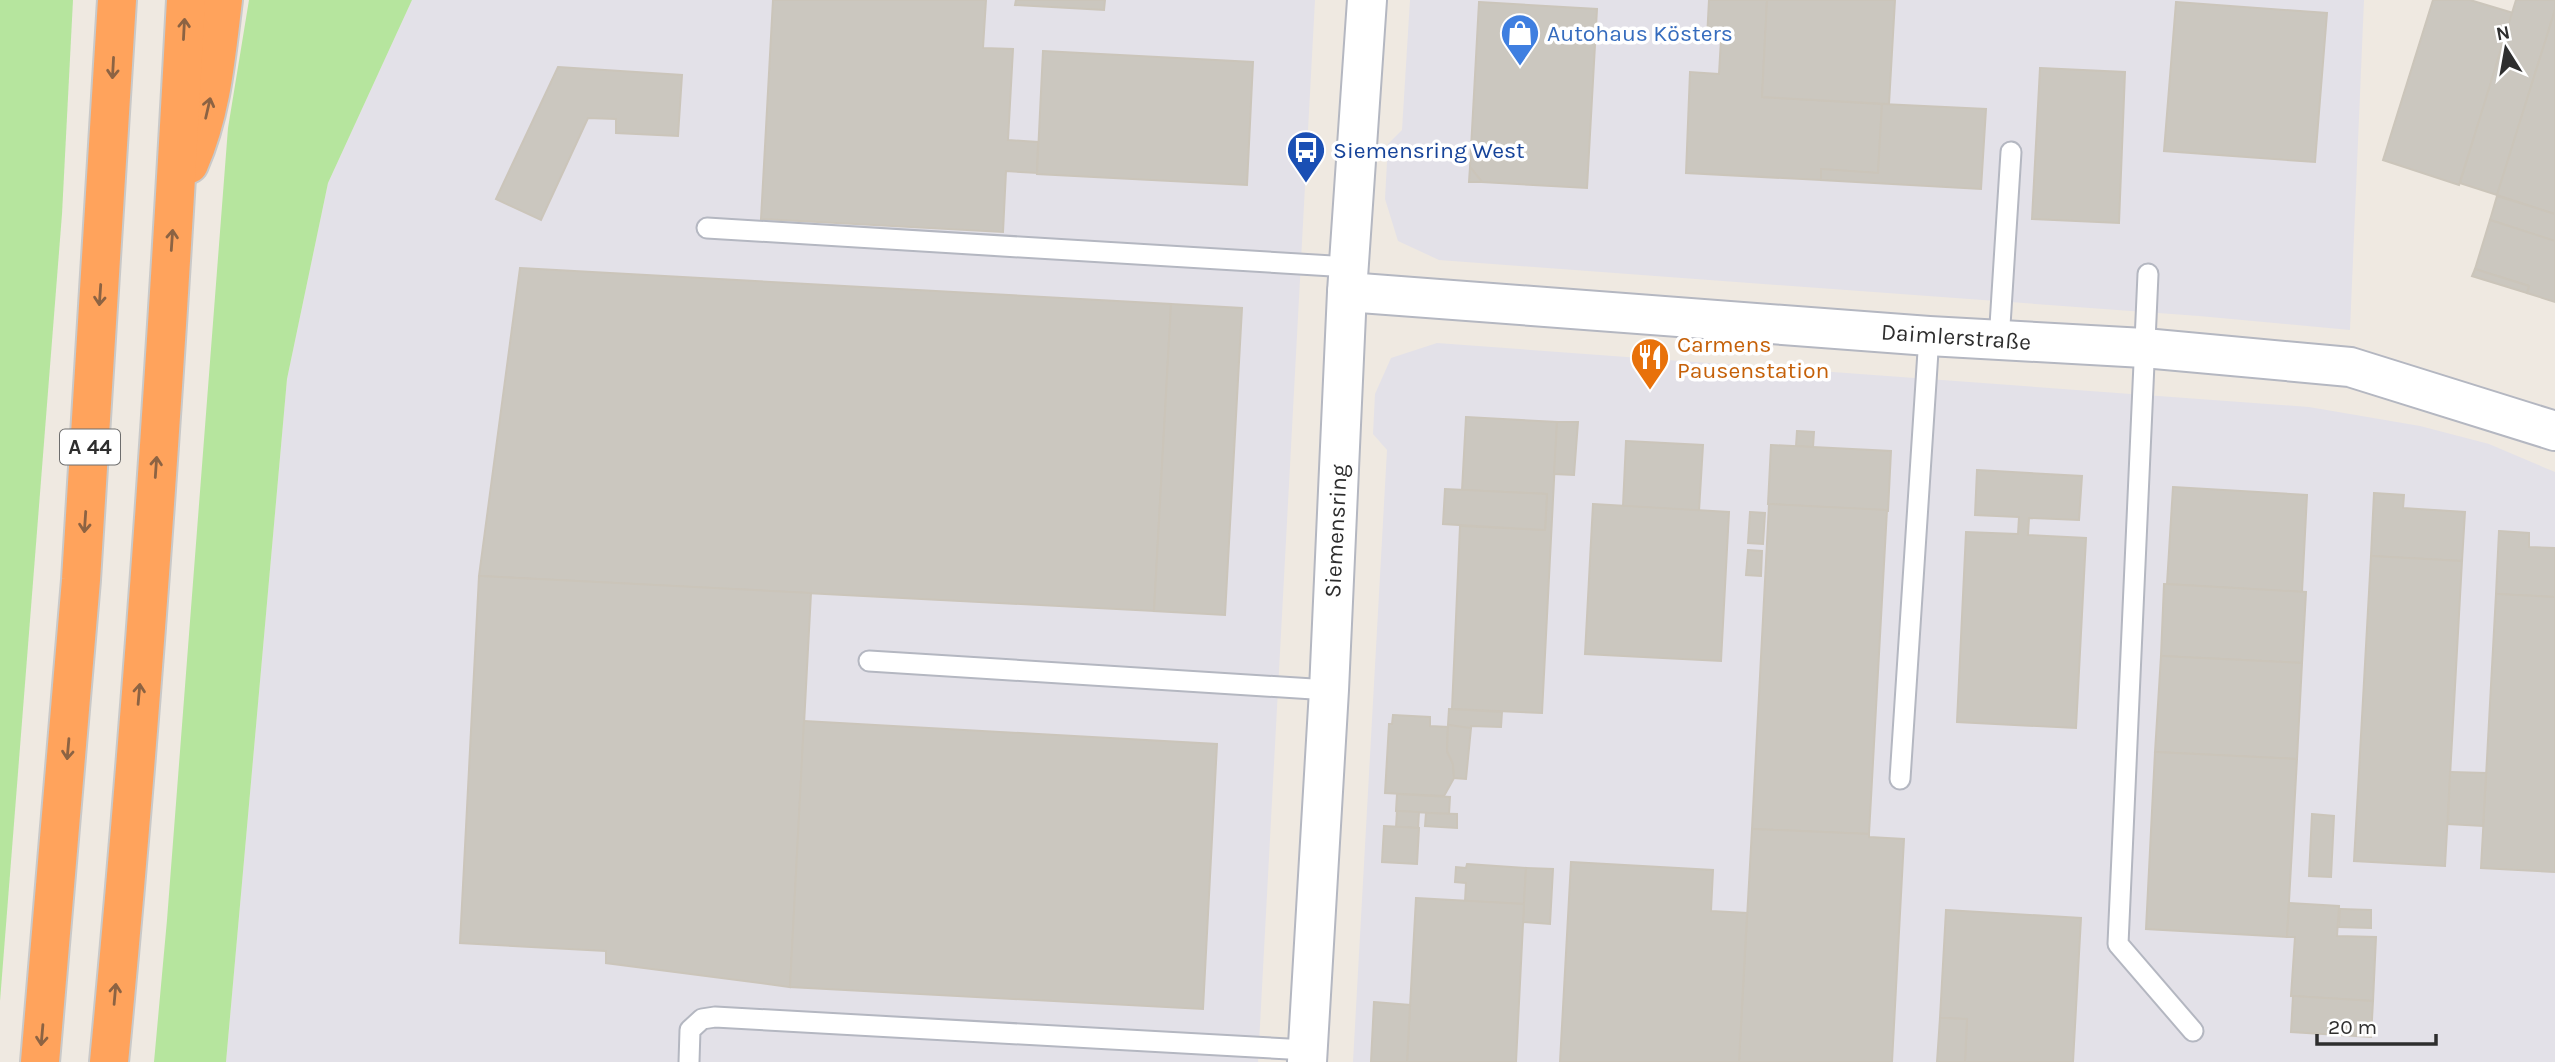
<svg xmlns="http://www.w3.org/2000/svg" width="2555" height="1062" font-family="Karla,sans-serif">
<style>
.industrial{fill:#e3e1e8}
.green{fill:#b6e59e}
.building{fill:#cbc7bf;stroke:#cbc5ba;stroke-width:2}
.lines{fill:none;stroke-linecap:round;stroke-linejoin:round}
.lane-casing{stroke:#b4b7c1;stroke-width:23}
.street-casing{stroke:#b4b7c1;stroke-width:42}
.highway-casing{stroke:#c9c9c9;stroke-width:42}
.lane{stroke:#fff;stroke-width:19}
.street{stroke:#fff;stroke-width:38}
.highway{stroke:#ffa35c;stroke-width:38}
.oneway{stroke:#8c6343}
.labels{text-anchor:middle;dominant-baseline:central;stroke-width:7;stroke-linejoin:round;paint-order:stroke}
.shield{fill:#fff;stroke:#6d6d6d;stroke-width:2}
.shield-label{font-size:21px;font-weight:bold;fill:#2e2e2e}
.shop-label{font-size:23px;fill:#366cbe;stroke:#fff;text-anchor:start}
.transit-label{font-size:23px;fill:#164399;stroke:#fff;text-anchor:start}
.street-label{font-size:23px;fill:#2e2e2e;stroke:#fff}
.food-label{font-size:23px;fill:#c56008;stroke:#fff;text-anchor:start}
</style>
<rect width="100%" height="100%" fill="#efe9e1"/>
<g class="industrial">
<polygon points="412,0 1315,0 1258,1062 226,1062 287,379 328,183"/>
<polygon points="1410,0 2364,0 2350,330 2199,316 1439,260 1398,241 1385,199 1388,144 1402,130"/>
<polygon points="1437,343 2309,407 2420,426 2489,444 2555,472 2555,1062 1353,1062 1387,450 1373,434 1375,394 1391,358"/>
</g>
<g class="green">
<polygon points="0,0 73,0 62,214 0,1001"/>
<polygon points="249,0 412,0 328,183 287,379 226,1062 154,1062 167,920 228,128"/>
</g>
<g class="building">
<polygon points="773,0 986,0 983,48 1013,49 1008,140 1038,142 1037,173 1006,171 1003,232 761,219"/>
<polygon points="1016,0 1105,0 1104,10 1015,5"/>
<polygon points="1709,0 1767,0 1762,97 1882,104 1878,173 1821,169 1821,180 1686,173 1690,72 1719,74 1721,39 1707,39"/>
<polygon points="1767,0 1895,0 1889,104 1762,97"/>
<polygon points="2433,0 2470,0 2513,13 2459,185 2383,160"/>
<polygon points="2516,0 2555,0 2555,10 2497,195 2460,183"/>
<polygon points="1479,2 1597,9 1587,188 1482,182 1470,167"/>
<polygon points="2176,2 2327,13 2315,162 2164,151"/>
<polygon points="2555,10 2555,214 2497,195"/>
<polygon points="1043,51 1253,62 1247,185 1037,174"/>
<polygon points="558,67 682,75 678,136 616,133 616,119 588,118 541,220 496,199"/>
<polygon points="2040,68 2125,72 2119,223 2032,219"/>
<polygon points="1882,104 1986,109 1981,189 1821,180 1821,169 1878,173"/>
<polygon points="1470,167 1482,182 1469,182"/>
<polygon points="2497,196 2555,214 2555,241 2490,220"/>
<polygon points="2490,220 2555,241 2555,302 2527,293 2529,286 2475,269"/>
<polygon points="520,268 1171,304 1154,611 479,576"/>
<polygon points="2475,269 2529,286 2527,293 2472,276"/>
<polygon points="1171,304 1242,308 1225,615 1154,611"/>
<polygon points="1466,417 1557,422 1542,713 1452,709 1460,526 1545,530 1547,494 1462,490"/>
<polygon points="1557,422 1578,422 1574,475 1554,474"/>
<polygon points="1797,431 1814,432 1813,447 1796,446"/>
<polygon points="1626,441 1703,445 1699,511 1623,506"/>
<polygon points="1771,445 1891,451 1888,511 1768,504"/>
<polygon points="1977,470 2082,476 2079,520 2029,518 2028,535 2086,538 2076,728 1957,722 1966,532 2018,534 2019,517 1975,515"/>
<polygon points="2173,487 2307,495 2302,592 2167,584"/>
<polygon points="1445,489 1547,494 1545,530 1443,524"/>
<polygon points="2374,493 2404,495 2403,508 2465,512 2462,561 2371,556"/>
<polygon points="1593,504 1729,512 1721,661 1585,654"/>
<polygon points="1769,504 1887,510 1869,834 1752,829"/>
<polygon points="1750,512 1765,513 1763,544 1748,543"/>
<polygon points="2499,531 2529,533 2529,547 2555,548 2555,597 2496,594"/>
<polygon points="1748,550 1762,551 1761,576 1746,575"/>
<polygon points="2371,556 2462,561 2445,866 2354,861"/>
<polygon points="479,576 811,593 790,987 606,963 606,951 460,943"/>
<polygon points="2164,584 2306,592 2302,663 2161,656"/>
<polygon points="2496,594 2555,597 2555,872 2481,868"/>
<polygon points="2161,656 2302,663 2297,759 2155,752"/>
<polygon points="1449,709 1502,712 1501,727 1471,726 1471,728 1465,728 1448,725"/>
<polygon points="1393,715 1430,717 1430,726 1448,727 1447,751 1453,764 1454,778 1444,796 1385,793 1389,724 1392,724"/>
<polygon points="804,721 1217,744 1203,1009 790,987"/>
<polygon points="1448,725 1471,728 1466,779 1454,778 1453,764 1447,751"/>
<polygon points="2155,752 2297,759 2287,937 2146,929"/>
<polygon points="2450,772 2486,773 2483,826 2448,824"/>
<polygon points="1397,794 1450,797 1449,814 1396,811"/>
<polygon points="1397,811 1419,812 1418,828 1396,827"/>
<polygon points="1426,813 1457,814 1457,828 1425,826"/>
<polygon points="2312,814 2334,816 2331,877 2309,876"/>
<polygon points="1384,826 1419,828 1417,864 1382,862"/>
<polygon points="1752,829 1869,834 1869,837 1904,839 1892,1062 1739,1062"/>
<polygon points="1571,862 1713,870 1711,911 1747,913 1739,1062 1560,1062"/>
<polygon points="1467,864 1526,868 1524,904 1465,901 1466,883 1455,882 1456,867 1466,868"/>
<polygon points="1526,868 1553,869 1550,924 1523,922"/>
<polygon points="1416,898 1524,904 1516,1062 1407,1062"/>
<polygon points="2289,903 2339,906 2337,936 2376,937 2373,1001 2291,996 2295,937 2287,937"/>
<polygon points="2340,909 2371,910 2371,928 2339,927"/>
<polygon points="1946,910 2081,918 2073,1062 1965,1062 1967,1019 1940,1018"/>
<polygon points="2293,996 2373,1001 2371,1037 2291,1032"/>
<polygon points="1374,1002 1410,1005 1407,1062 1371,1062"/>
<polygon points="1940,1018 1967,1019 1965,1062 1937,1062"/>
</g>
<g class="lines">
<g class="lane-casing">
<g id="lane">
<polyline points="707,228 1349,267"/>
<polyline points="2148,274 2118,944 2193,1031"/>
<polyline points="1999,341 2011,152"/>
<polyline points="869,661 1329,690"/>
<polyline points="1900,779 1929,336"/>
<polyline points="689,1062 690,1030 702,1019 715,1017 1307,1050"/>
</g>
</g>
<g class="street-casing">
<g id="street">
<polyline points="1347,292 1929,336 2144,348 2350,367 2555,431"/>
<polyline points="1307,1062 1329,690 1347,292 1367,0"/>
</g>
</g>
<g class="highway-casing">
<g id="highway">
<path d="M189 164C212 111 216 57 223 0"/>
<polyline points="40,1062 81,580 117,0"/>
<path d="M109 1062C143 709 167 354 186 0"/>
</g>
</g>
<use href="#lane" class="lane"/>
<use href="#street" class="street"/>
<use href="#highway" class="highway"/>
</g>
<defs><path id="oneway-shaft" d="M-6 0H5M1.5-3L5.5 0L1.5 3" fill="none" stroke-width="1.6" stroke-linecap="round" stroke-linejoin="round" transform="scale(1.75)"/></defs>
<g class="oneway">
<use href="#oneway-shaft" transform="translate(184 29) rotate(-87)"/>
<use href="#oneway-shaft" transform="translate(113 68) rotate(93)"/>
<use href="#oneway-shaft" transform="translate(208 108) rotate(-77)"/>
<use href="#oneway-shaft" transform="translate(172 240) rotate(-86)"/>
<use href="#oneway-shaft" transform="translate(100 295) rotate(94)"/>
<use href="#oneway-shaft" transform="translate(156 467) rotate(-86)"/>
<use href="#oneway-shaft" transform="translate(85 522) rotate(94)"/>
<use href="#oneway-shaft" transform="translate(139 694) rotate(-85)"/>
<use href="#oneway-shaft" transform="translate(68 749) rotate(95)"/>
<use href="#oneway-shaft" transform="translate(115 994) rotate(-85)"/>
<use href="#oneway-shaft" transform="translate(42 1035) rotate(95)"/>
</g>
<defs>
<g id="shop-pin" transform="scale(2.0125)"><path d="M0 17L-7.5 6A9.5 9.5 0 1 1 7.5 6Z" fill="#3f7fe0" stroke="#fff"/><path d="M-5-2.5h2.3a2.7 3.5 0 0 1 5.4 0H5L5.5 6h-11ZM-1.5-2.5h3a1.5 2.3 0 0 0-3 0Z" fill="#fff"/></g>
<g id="bus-pin" transform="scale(2.0125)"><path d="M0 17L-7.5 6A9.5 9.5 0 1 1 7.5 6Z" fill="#1a4fb4" stroke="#fff"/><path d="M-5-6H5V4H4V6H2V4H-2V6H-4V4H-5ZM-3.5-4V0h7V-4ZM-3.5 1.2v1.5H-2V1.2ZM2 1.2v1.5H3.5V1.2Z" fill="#fff"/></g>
<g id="restaurant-pin" transform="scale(2.0125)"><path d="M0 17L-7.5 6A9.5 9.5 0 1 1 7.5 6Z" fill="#e8710a" stroke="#fff"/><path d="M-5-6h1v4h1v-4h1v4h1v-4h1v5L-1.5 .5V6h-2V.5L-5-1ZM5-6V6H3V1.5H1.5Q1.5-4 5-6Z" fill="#fff"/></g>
</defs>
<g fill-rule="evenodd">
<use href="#shop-pin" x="1520" y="33"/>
<use href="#bus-pin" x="1306" y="150"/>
<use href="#restaurant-pin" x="1650" y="357"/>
</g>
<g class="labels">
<rect class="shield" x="60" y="429.5" width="60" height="35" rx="5"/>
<g class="shield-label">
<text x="90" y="447">A 44</text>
</g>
<g class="shop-label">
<text x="1547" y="33">Autohaus Kösters</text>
</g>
<g class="transit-label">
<text x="1333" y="150">Siemensring West</text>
</g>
<g class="street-label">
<text transform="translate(1956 337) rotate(4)">Daimlerstraße</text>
<text transform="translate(1336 531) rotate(-87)">Siemensring</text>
</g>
<g class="food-label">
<text x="1677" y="344">Carmens<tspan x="1677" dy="26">Pausenstation</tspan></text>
</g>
</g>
<g transform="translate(2506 49) rotate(349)" stroke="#ffffff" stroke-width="5" paint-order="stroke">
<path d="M0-5L12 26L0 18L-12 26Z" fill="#2e2e2e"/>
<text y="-10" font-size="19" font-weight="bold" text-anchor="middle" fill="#2e2e2e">N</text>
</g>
<path d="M2317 1034v10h119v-10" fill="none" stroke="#2e2e2e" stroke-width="3.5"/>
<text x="2328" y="1034" font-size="21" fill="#2e2e2e" stroke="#ffffff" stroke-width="5" paint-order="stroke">20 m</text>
</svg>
